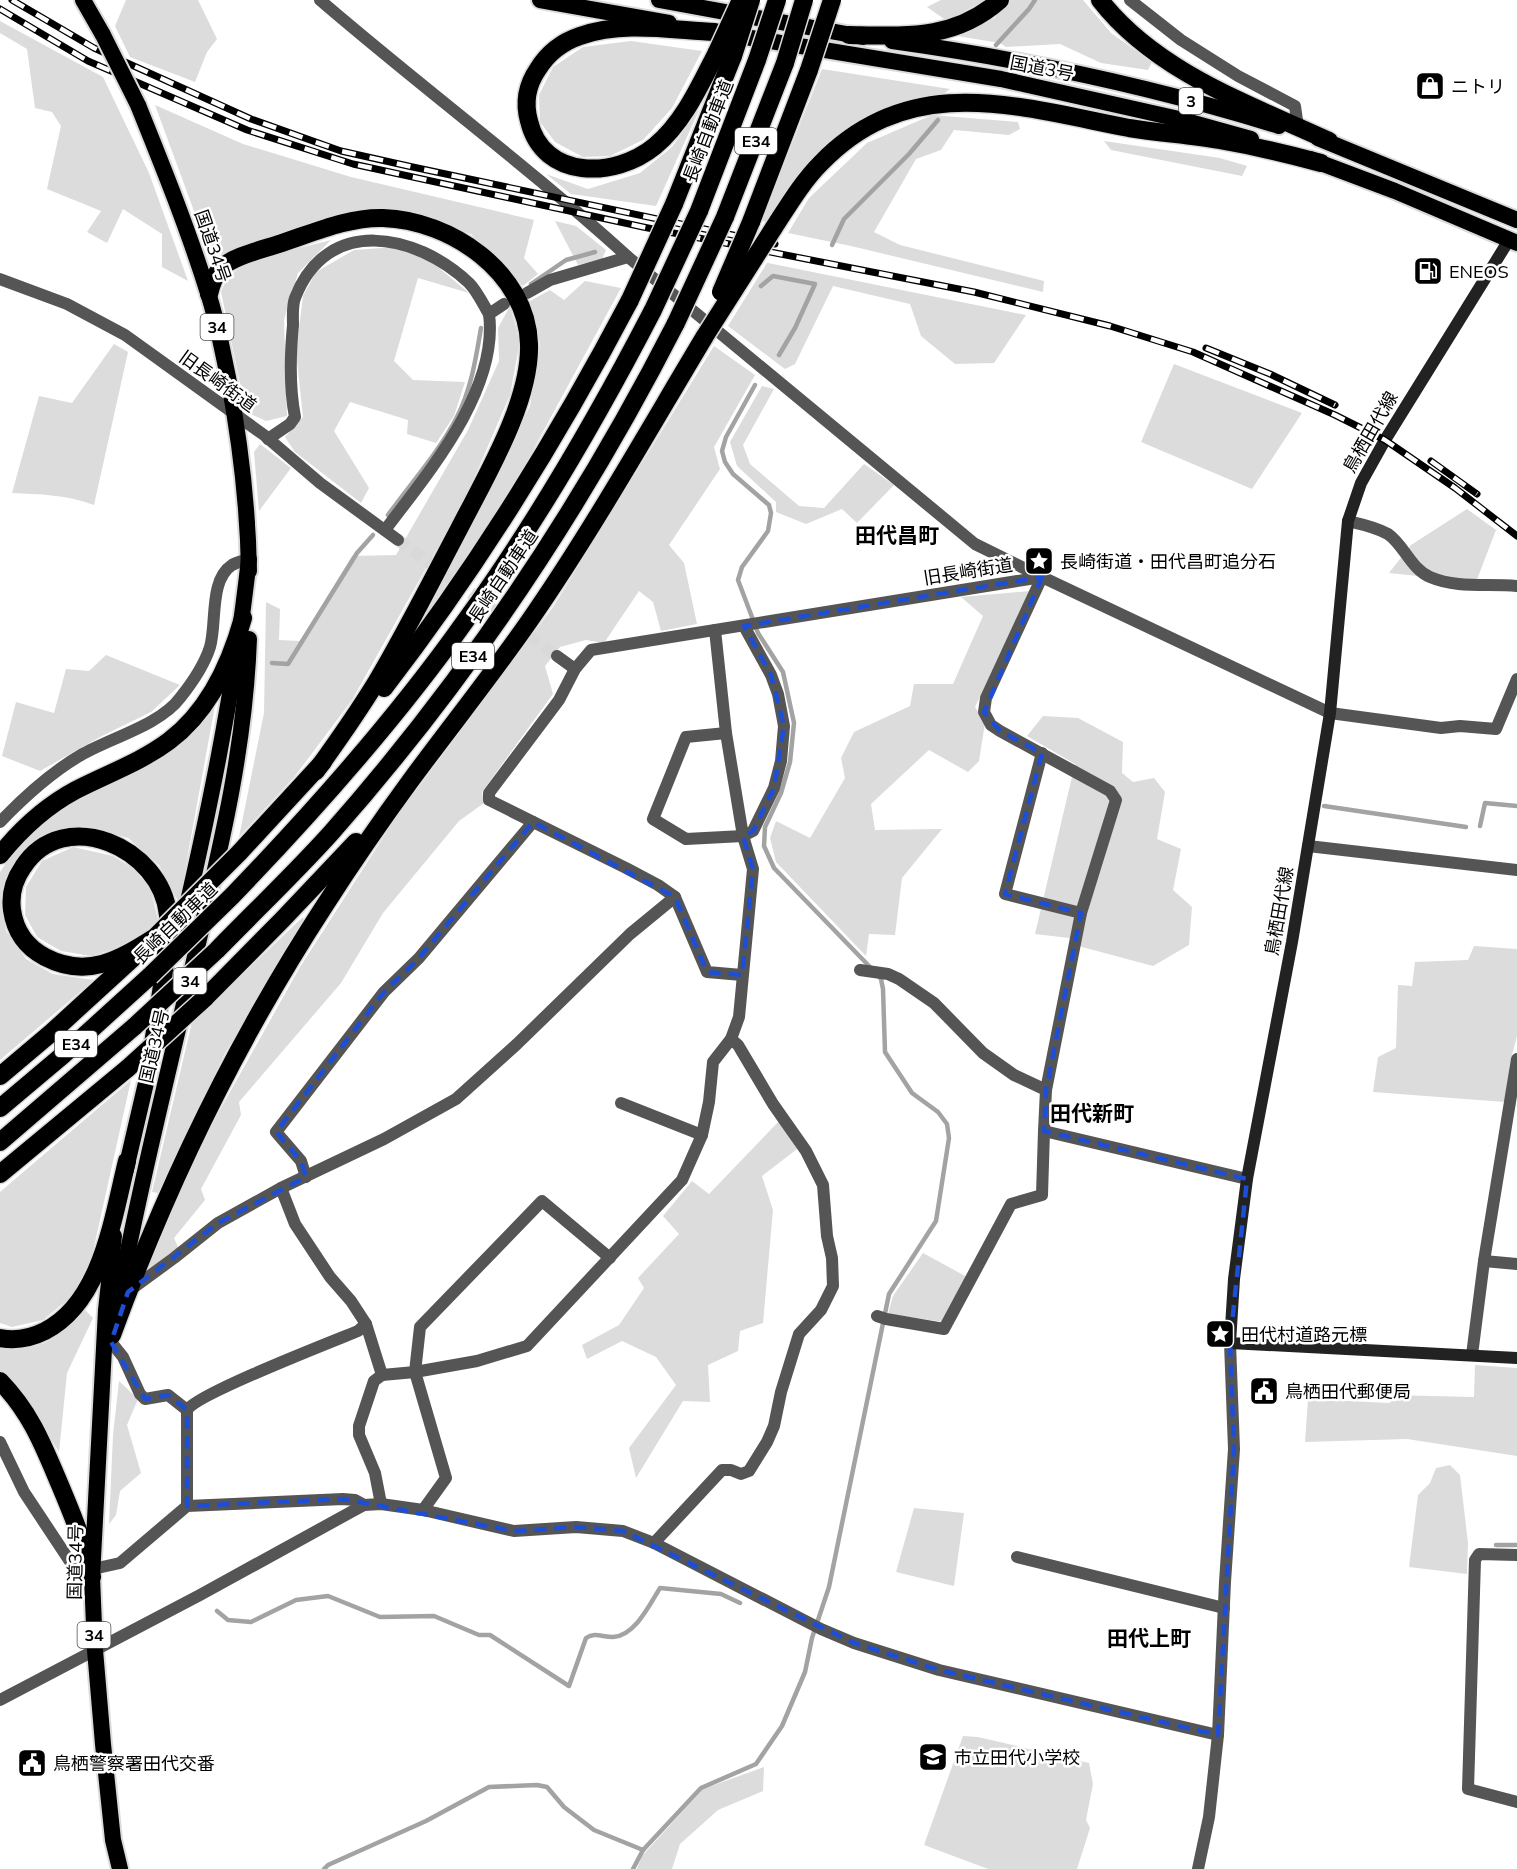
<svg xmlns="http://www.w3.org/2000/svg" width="1517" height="1869" font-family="Mulish,'Noto Sans JP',sans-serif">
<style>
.green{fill:#dcdcdc}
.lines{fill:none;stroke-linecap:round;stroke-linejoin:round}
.stream{stroke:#a3a3a3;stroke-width:4.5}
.minor-tunnel{stroke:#d9d9d9;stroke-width:12;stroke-dasharray:12 6;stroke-linecap:butt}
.trunk-casing{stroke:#dbdbdb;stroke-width:20}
.motorway-casing{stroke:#dbdbdb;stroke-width:21}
.minor{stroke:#555;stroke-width:12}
.tertiary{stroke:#555;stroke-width:12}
.secondary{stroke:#222;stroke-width:12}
.trunk{stroke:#000;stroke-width:16}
.motorway{stroke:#000;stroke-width:18}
.rail-casing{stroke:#000;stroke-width:7}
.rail{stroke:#fff;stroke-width:4.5;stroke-dasharray:14;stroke-linecap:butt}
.trunk-bridge-casing{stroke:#dbdbdb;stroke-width:20;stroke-linecap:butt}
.motorway-bridge-casing{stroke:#dbdbdb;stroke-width:21;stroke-linecap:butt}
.trunk-bridge{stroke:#000;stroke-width:16}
.motorway-bridge{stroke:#000;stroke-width:18}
.marked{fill:none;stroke:#1d4ed8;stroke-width:4.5;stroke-dasharray:12 8;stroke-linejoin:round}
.labels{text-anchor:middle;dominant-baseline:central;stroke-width:5;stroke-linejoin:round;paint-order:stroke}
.shield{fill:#fff;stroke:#4c4c4c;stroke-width:1.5}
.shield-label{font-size:16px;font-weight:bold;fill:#000}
.street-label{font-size:18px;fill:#000;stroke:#fff}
.poi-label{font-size:18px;fill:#000;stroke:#fff;text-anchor:start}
.quarter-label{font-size:21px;font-weight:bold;fill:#000;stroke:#fff}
</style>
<rect width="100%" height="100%" fill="#fff"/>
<g class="green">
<polygon points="126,0 198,0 217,39 207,52 195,82 130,57 115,26"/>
<polygon points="941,0 985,0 947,21 927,7"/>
<polygon points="1010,0 1083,0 1111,33 1152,62 1148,70 1101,63 1060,44 1006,47 1000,43 957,36 995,18"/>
<polygon points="0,21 103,77 149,173 188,281 162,267 162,234 123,209 107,243 87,232 101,211 47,189 61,126 52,112 35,108 27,49 0,33"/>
<polygon points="631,41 702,51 672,108 643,140 610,156 583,157 555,142 540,122 539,95 553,67 583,47"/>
<polygon points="822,69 950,89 942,95 906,100 857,121 808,163 769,222 761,221"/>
<polygon points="155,105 243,144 351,177 534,220 524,258 538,274 523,286 471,234 397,209 346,213 222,254 208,249"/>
<polygon points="700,108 656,206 571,194 546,174 588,189 640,173 672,147"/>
<polygon points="932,115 1018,122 1020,129 1009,135 954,130 941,150 916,159 874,232 900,245 1044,281 1043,292 851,246 788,233 809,198 867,143"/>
<polygon points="1104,141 1220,158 1247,166 1242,176 1111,150"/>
<polygon points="555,221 576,226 606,250 602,259 578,265"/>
<polygon points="331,240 298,273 284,320 287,416 266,421 246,412 221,292 227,278 248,261"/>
<polygon points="396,247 432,262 469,293 418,278 394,361 413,380 465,382 454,416 436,443 407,434 408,420 350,402 334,431 369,488 361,503 295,452 285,437 303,417 296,352 303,296 316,272 354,250"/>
<polygon points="767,263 768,263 1026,315 994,363 955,364 921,336 910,304 833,286 795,364 785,369 728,326"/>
<polygon points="585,281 621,288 507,498 428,613 423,610 492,483 530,406 540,344 530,301 550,290 564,300"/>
<polygon points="510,306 520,341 510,395 466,497 352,700 295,776 239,837 264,713 266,602 280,609 279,640 300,641 352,556 396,555 468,430 499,361 498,328"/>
<path d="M114 344 128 352 94 505C68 495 39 494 12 493L39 396 72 403Z"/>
<polygon points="714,346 755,375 714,447 720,469 669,545 684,563 697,624 661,631 653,602 639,591 604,643 586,640 560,647 545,666 553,694 482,792 484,803 459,821 383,913 341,983 239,1102 241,1115 201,1189 205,1200 174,1238 179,1249 149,1272 149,1251 188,1167 300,967 395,819 553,607"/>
<polygon points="1174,364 1302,413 1252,489 1141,442"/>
<polygon points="762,386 774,389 743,445 750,464 799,506 824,508 864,464 894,485 857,523 842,509 806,524 776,512 776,502 737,466 730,442"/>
<polygon points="260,444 291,468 259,511 254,452"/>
<polygon points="1467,509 1496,530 1476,582 1389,573 1411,545"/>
<polygon points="1031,591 975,707 985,723 979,761 968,772 929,750 871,804 875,830 942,829 902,878 895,935 869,934 866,956 776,862 770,838 776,821 810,838 845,778 841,758 854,732 910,706 914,684 953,684 983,616 961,597"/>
<polygon points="106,655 180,685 151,712 102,736 40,771 2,756 16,702 54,713 66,669 89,671"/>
<polygon points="216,700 179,903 159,865 128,838 83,826 47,834 14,862 1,900 6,931 26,959 53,974 94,980 0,1060 0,872 18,845 66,806 147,766 191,733"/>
<polygon points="1043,716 1078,718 1123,742 1122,773 1133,782 1154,778 1165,792 1157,839 1181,849 1173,890 1192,907 1189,945 1153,966 1082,947 1069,938 1035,934 1075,764 1027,736"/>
<polygon points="73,847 113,856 134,869 151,890 158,920 132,944 91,956 61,951 37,937 25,915 26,887 42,861"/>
<polygon points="303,917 304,921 225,1053 158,1193 152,1192 192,1022"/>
<polygon points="1474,946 1517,949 1517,1036 1510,1063 1505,1102 1373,1092 1378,1057 1396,1048 1398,985 1412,986 1415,962 1468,960"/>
<polygon points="131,1080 90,1265 70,1298 43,1320 12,1327 0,1323 0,1192"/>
<polygon points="779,1121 797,1149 762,1176 773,1210 763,1323 740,1331 738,1351 708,1365 710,1402 683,1401 636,1478 629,1448 676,1385 656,1357 622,1341 587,1359 582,1345 619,1325 644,1288 638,1278 679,1234 663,1216 692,1181 709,1194"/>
<polygon points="923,1253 967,1277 944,1322 888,1314 893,1296"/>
<path d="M85 1310 93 1318 67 1373 59 1452 18 1387 0 1371V1346C44 1353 55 1339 85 1310Z"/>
<polygon points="1475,1365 1517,1368 1517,1456 1407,1439 1305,1442 1308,1399 1390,1403 1391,1395 1474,1397"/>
<polygon points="119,1381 138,1399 127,1425 141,1473 120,1491 116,1515 109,1524 113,1435"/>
<polygon points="1450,1465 1460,1475 1468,1543 1467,1574 1409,1567 1418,1495 1430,1483 1436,1468"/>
<polygon points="914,1508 964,1513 954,1586 896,1572"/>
<polygon points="963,1736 978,1737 1089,1763 1093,1784 1086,1820 1090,1828 1077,1869 988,1869 924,1845"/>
<polygon points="764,1767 763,1791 718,1810 680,1844 672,1869 637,1869 642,1856 703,1789"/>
</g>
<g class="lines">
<g class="stream">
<polyline points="996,45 1029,9 1035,0"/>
<polyline points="832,245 844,219 909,154 938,120"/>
<polyline points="531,284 566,260 595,252"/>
<polyline points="761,286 773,276 815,284 795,328 779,355"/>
<polyline points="755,385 726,437 722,451 725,462 733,474 769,505 771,513 768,531 742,567 738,580 758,633 783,672 794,723 790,762 781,793 765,827 764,846 774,868 871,968"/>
<path d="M388 515C411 483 439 452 457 417 471 390 476 358 481 328"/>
<polyline points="272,663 288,664 357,553 373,535"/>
<polyline points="1324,806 1466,827"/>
<polyline points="1480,826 1485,803 1517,806"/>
<polyline points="1496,1545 1517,1545"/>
<path d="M217 1611 228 1620 251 1622 296 1600 328 1596 380 1617 434 1616 479 1635H490L569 1686 586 1638C595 1632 602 1637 613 1637 635 1636 650 1604 660 1588L721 1594 740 1603"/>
<polyline points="324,1869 328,1865 426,1821 489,1787 537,1785 547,1787 564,1807 594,1830 643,1850 701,1788 756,1764 782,1726 805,1672 812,1638 829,1587 889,1294 936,1221 949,1138 947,1124 938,1112 912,1093 885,1052 883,989 881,979 877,974"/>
<polyline points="633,1869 643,1850"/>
</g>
<polyline class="minor-tunnel" points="398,540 557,656"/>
<g class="trunk-casing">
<g id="trunk">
<polyline points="83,0 103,35"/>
<polyline points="540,0 669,23"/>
<polyline points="659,0 863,37"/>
<polyline points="727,34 1001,79 1179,119 1251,139"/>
<path d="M892 41C1022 59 1153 87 1279 126"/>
<path d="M138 105C163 167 188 229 208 293 217 320 222 349 228 377 240 441 248 506 249 571"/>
<polyline points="1318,138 1517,220"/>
<polyline points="1310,159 1395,191 1517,243"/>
<path d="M176 953C207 822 234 694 249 559"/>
<polyline points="125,1173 152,1057"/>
<polyline points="114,1236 106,1310 92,1577 95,1650 103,1744 113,1840 120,1869"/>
<path d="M117 1307C139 1188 169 1070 196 952 221 846 245 748 249 639"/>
</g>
</g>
<g class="motorway-casing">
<g id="motorway">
<path d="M1100 0C1156 72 1249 104 1329 141"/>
<path d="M715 32C671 30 622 21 580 36 562 42 548 53 538 69 527 85 524 103 529 121 543 180 615 179 655 146 684 122 700 85 717 52"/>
<path d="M849 35C906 36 955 40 1000 0"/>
<polyline points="674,204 733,56"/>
<polyline points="699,211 757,60"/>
<polyline points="725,217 785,63"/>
<polyline points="751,222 809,70"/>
<path d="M773 229C788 206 802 182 821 163 911 70 1019 107 1129 128 1159 133 1190 135 1219 140 1254 146 1288 154 1321 163"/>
<path d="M209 294C211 286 214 276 220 269 232 256 265 249 282 243 315 232 349 217 383 218 450 220 527 272 529 344 531 402 485 478 459 529 432 580 406 632 377 681 358 712 337 742 316 771"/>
<path d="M384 688C479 565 558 437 630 300"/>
<polyline points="239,853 323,762"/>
<path d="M0 855C21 829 46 806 76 790 107 774 141 762 169 741 209 711 230 665 243 618"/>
<path d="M232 896C316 809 396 719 466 620 537 522 597 418 653 310"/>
<path d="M217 950C255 911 295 873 331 833 468 678 582 507 676 323"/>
<polyline points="205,998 282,920 356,842"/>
<path d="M149 1069C154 1036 160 1003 164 970 166 952 170 933 168 915 162 848 64 804 23 867 14 880 10 895 12 910 15 931 26 947 45 957 87 979 119 960 155 937"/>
<polyline points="0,1076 51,1033 134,957"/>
<polyline points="0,1108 63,1055 150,976"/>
<polyline points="0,1142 135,1026"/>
<polyline points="0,1174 128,1068"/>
<path d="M112 1335C167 1184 237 1040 325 905 352 863 381 821 411 780 450 727 492 675 530 620 593 529 648 431 705 336"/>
<path d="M0 1338C15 1341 31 1338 45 1331 102 1302 113 1217 127 1161"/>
<path d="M0 1381C31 1413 43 1445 60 1485 73 1516 85 1545 92 1577"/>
</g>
</g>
<g class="minor">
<path d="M320 0C421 87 529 167 628 257L975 544 1042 577"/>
<polyline points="1130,0 1181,40 1238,76 1295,106 1298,127"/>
<polyline points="0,279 67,304 125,335 264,435 320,483 398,540"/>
<polyline points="527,293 550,280 628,257"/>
<path d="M268 439 290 424 295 417C289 386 290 356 293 325 293 317 292 306 295 298 327 215 416 233 469 283 477 291 483 304 489 314"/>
<path d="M1348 521C1361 524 1376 527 1388 534 1404 545 1411 569 1430 577 1458 589 1488 583 1517 586"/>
<path d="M385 530C428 473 499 390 489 314L504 304"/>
<polyline points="1042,577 986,698 984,712 991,725 1000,731 1110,791 1116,800 1081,913 1046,1090"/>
<polyline points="557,656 575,669 591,650 1042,577"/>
<polyline points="1330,713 1441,728 1460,726 1496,729 1517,679"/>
<polyline points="726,733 686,737 653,819 686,839 743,836 753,831 774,788 781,761 784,726 778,694 771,675 744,626"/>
<polyline points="1042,753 1005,894 1081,913"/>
<path d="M0 822C25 796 50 773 81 755 110 738 160 725 180 698 192 683 204 666 210 647 217 623 209 580 232 565 237 562 243 561 249 559"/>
<polyline points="1308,846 1517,870"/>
<polyline points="675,897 707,972 742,975"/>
<polyline points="860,970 888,974 899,979 934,1003 983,1053 1014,1075 1046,1090 1044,1131 1247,1179"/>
<polyline points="621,1103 702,1135"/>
<polyline points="306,1177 301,1161 276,1132 384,992 419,958 533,822"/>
<polyline points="281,1188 295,1224 330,1277 351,1301 366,1324 382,1375 415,1372 420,1327 542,1201 610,1258"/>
<polyline points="1484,1261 1517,1264"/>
<polyline points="129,1291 174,1258 218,1223 281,1188 384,1139 456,1099 517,1044 630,934 675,897 658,885 626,868 489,800 489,793 559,700 575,669"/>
<polyline points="877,1316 886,1319 944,1329 1011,1204 1042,1195 1044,1131"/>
<polyline points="111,1342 123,1357 140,1394 145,1399 168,1395 187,1410"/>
<polyline points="1472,1355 1484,1261 1517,1059"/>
<polyline points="0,1442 24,1492 71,1563 75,1585"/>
<polyline points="381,1504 375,1473 359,1435 359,1426 374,1381 382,1375"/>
<path d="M187 1506V1410C197 1394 331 1342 358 1331L366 1324"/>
<polyline points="423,1510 446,1478 415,1372 477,1361 527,1346 682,1180 702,1135 709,1102 713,1062 731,1039 739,1017 753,869 743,836 726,733 715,630"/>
<polyline points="654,1543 722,1470 731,1470 741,1474 749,1471 767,1442 774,1426 781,1392 799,1334 821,1310 833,1286 832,1258 827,1236 823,1185 806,1151 773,1104 738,1045 731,1039"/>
<polyline points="1517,1555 1479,1554 1475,1560 1468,1789 1517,1802"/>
<polyline points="1017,1557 1224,1608"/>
<polyline points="93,1569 120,1563 187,1506 343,1499 355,1500 364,1505"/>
<polyline points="0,1700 200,1595 351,1512 364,1505 381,1504 423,1510 514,1531 576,1527 623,1531 654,1543 821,1629 854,1643 939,1670 1218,1735"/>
</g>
<g class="tertiary">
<polyline points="1042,577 1330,713"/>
<polyline points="1198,1869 1209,1817 1218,1735 1225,1582 1234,1449 1230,1343"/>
</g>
<polyline class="secondary" points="1509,240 1385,440 1361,483 1348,521 1330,713 1292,942 1247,1179 1234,1279 1230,1343 1517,1358"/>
<use href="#trunk" class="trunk"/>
<use href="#motorway" class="motorway"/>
<g class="rail-casing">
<g id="rail">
<polyline points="12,0 94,48 251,119 341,151 408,166 775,244"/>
<polyline points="0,9 88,61 247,130 353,164 643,227 974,292 1110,326 1193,352 1335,415 1385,440 1455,488 1517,536"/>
<polyline points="1206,348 1270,374 1335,405"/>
<polyline points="1431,461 1477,494"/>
</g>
</g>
<use href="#rail" class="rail"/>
<g class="trunk-bridge-casing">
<polyline id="trunk-bridge" points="103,35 138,105"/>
</g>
<g class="motorway-bridge-casing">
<g id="motorway-bridge">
<polyline points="717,52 740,2"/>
<polyline points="733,56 751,0"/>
<polyline points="757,60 777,0"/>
<polyline points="785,63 804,0"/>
<polyline points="809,70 832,0"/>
<polyline points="721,292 751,222"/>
<polyline points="630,300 674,204"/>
<polyline points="653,310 699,211"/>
<polyline points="676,323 725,217"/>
<polyline points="705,336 773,229"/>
<polyline points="155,937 239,853"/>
<polyline points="150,976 232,896"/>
<polyline points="135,1026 217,950"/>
<polyline points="128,1068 205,998"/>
</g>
</g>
<use href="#trunk-bridge" class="trunk-bridge"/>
<use href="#motorway-bridge" class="motorway-bridge"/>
</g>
<path class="marked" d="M1042 577 984 712 1000 731 1042 753 1005 894 1081 913 1046 1090 1044 1131 1247 1179 1230 1343 1234 1449 1218 1735 939 1670 854 1643 623 1531 576 1527 514 1531 343 1499 187 1506V1410L168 1395 145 1399 111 1342 128 1292 218 1223 306 1177 301 1161 276 1132 384 992 419 958 533 822 675 897 707 972 742 975 753 869 743 836 753 831 774 788 784 726 771 675 744 626Z"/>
<defs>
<g id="shop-square" transform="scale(1.5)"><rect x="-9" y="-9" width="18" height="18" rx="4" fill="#000" stroke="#fff"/><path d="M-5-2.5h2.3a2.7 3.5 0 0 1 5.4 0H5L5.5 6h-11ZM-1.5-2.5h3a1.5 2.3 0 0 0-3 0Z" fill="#fff"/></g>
<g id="fuel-square" transform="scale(1.5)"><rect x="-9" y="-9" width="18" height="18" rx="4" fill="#000" stroke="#fff"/><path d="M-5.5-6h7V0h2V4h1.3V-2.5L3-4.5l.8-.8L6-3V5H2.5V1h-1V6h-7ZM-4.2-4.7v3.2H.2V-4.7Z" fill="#fff"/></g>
<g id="sight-square" transform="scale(1.5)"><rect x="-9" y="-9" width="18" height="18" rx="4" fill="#000" stroke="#fff"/><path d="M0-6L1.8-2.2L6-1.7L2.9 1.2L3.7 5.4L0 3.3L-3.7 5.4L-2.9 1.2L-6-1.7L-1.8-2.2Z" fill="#fff"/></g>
<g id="civic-square" transform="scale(1.5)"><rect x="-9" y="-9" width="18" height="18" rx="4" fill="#000" stroke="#fff"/><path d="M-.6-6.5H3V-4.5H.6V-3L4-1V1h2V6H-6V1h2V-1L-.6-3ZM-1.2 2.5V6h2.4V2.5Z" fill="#fff"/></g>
<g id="school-square" transform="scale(1.5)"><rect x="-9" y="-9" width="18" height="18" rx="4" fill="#000" stroke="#fff"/><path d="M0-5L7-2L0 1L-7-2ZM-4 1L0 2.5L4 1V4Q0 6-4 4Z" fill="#fff"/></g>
</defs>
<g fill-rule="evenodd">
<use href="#shop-square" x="1430" y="86"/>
<use href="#fuel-square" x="1428" y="271"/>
<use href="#sight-square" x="1039" y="561"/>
<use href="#sight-square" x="1220" y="1334"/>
<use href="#civic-square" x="1264" y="1391"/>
<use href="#school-square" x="933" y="1757"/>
<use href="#civic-square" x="32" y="1763"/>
</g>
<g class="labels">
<g class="shield">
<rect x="1179" y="88" width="24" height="26" rx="4.5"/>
<rect x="735" y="128" width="42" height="26" rx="4.5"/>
<rect x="200.5" y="314" width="33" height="26" rx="4.5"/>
<rect x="452" y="643" width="42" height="26" rx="4.5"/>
<rect x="173.5" y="968" width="33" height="26" rx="4.5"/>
<rect x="55" y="1031" width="42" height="26" rx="4.5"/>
<rect x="77.5" y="1622" width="33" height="26" rx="4.5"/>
</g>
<g class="shield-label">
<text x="1191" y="101">3</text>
<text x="756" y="141">E34</text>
<text x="217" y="327">34</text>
<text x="473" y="656">E34</text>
<text x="190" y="981">34</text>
<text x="76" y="1044">E34</text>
<text x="94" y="1635">34</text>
</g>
<g class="street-label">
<text transform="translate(1042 68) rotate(11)">国道3号</text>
<text transform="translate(708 131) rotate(-69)">長崎自動車道</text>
<text transform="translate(213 246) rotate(71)">国道34号</text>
<text transform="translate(218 381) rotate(36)">旧長崎街道</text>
<text transform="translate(1370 432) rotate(-60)">鳥栖田代線</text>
<text transform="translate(968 571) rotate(-9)">旧長崎街道</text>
<text transform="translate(503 576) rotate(-56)">長崎自動車道</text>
<text transform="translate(1279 911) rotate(-80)">鳥栖田代線</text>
<text transform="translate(175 923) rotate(-44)">長崎自動車道</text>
<text transform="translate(154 1046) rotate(-77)">国道34号</text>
<text transform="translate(75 1562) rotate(-89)">国道34号</text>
</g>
<g class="poi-label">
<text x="1451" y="86">ニトリ</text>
<text x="1449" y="271">ENEOS</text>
<text x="1060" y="561">長崎街道・田代昌町追分石</text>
<text x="1241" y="1334">田代村道路元標</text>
<text x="1285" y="1391">鳥栖田代郵便局</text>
<text x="954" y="1757">市立田代小学校</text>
<text x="53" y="1763">鳥栖警察署田代交番</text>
</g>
<g class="quarter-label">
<text x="897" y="535">田代昌町</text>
<text x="1092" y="1113">田代新町</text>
<text x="1149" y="1638">田代上町</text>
</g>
</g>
</svg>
